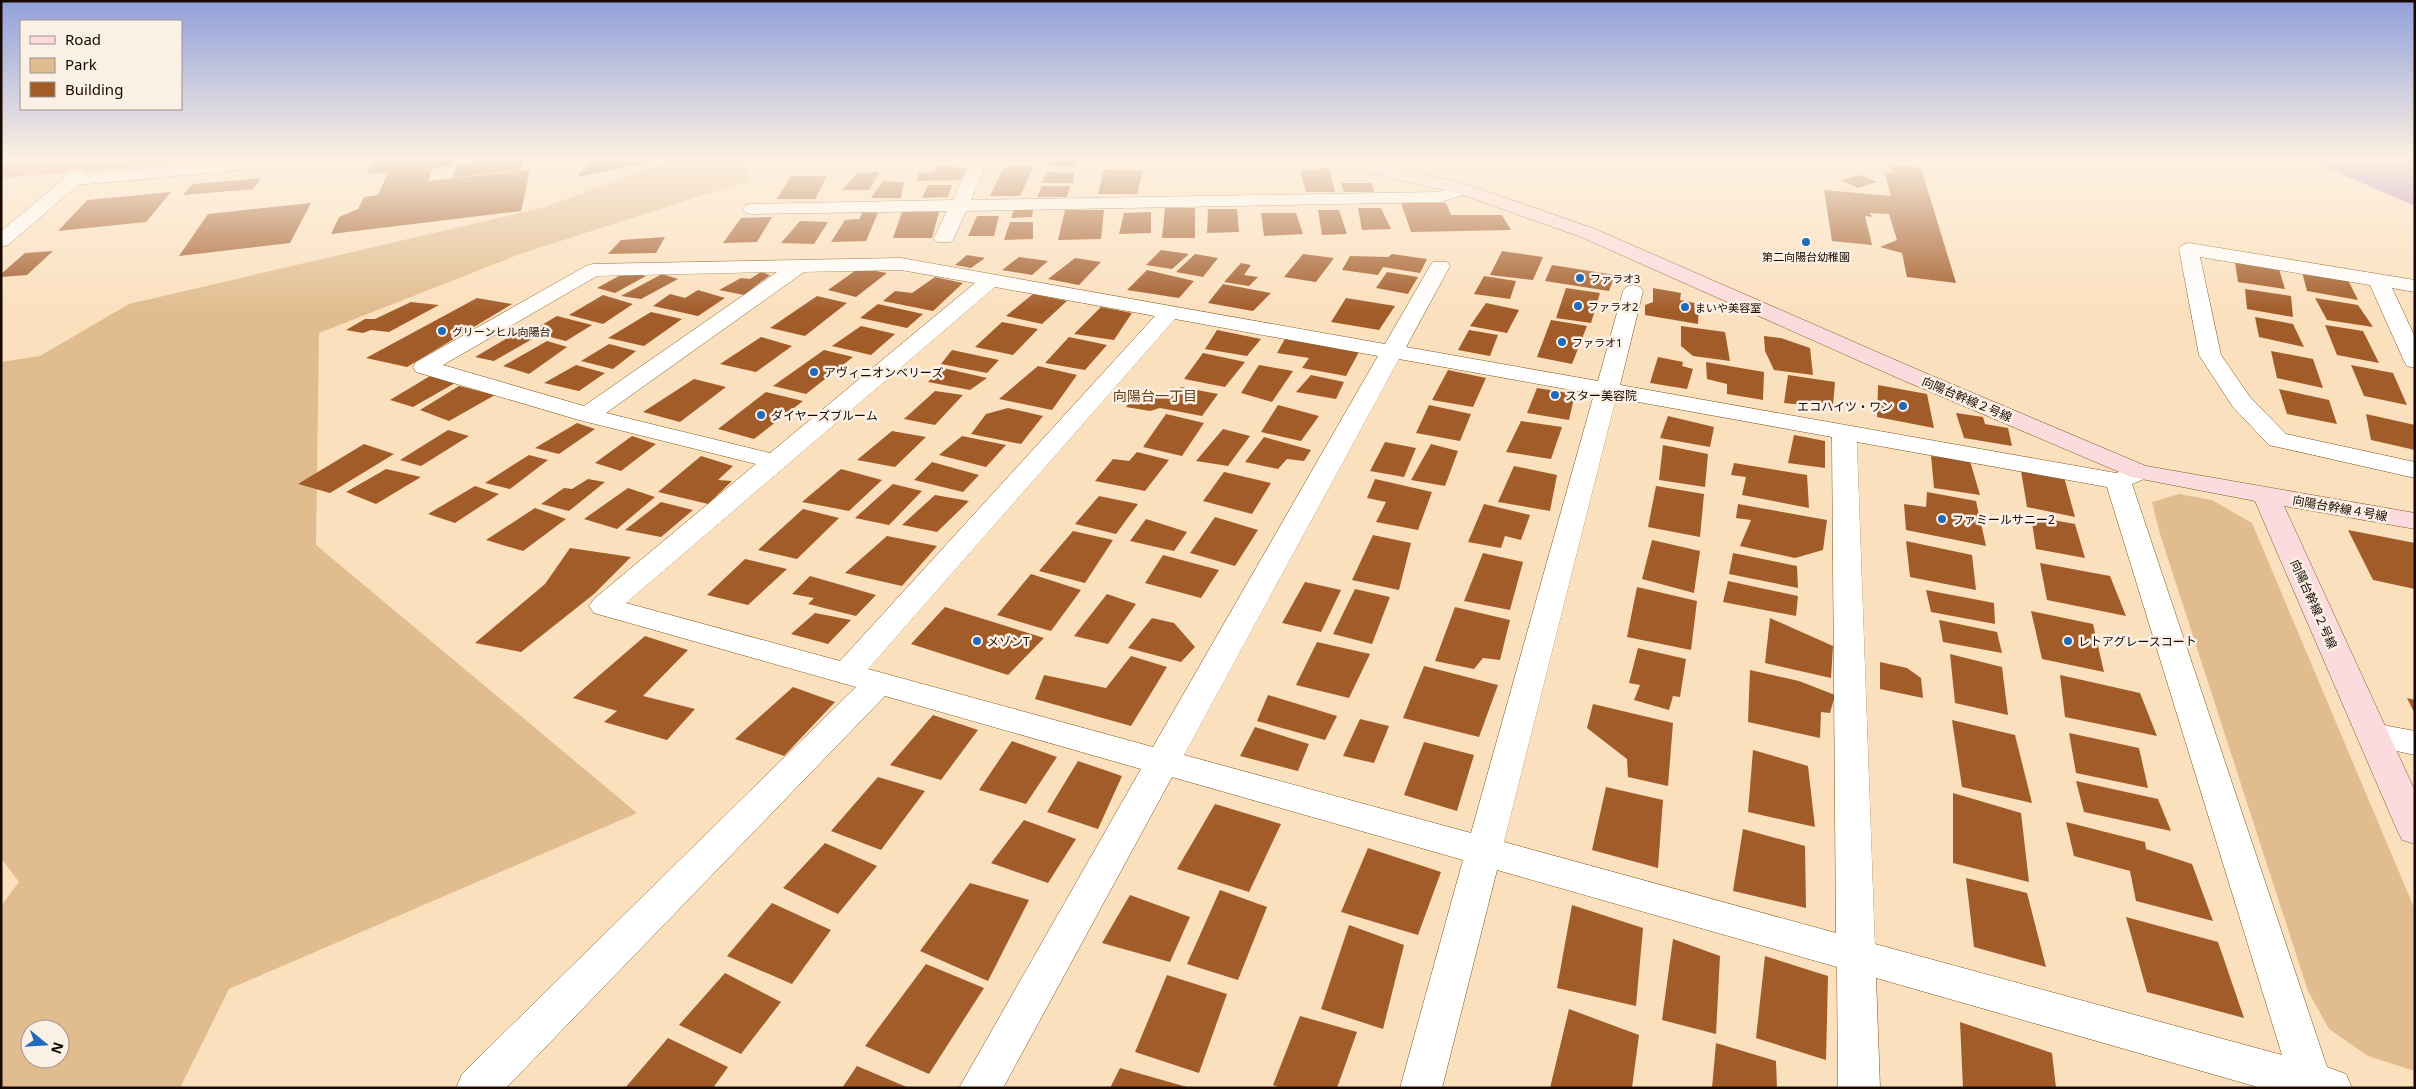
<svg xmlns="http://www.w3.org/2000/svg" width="2416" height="1089" font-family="'Noto Sans','Noto Sans JP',sans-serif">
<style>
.green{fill:#e0bc8e;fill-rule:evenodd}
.water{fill:#b082c8}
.building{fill:#a25c2a}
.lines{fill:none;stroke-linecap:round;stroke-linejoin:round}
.street-casing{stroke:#7d5619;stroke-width:1}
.secondary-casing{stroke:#7d5619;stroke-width:1}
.highway-casing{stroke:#a85c61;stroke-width:1}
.street{fill:#fff;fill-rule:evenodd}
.secondary{fill:#fcdbdf;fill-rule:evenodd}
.highway{fill:#f58895;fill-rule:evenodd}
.poi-dot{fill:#1f6aba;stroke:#faf0e5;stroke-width:2}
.labels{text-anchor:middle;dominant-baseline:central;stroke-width:5;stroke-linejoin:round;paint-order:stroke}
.far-poi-label{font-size:11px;fill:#180900;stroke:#faf0e5;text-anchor:start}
.poi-label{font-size:12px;fill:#180900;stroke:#faf0e5;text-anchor:start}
.street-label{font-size:12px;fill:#180900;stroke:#faf0e5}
.neighbourhood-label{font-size:14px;fill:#604216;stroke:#faf0e5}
</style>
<rect width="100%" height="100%" fill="#fbe0be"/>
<g class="green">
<path d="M704 159H743L750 180 520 254 319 333 316 545 637 813 229 989 180 1088H1V906L19 882 1 858V362L40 356 129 304 545 207 666 162ZM30 1029H60V1059H30Z"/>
<polygon points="2179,494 2212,500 2252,523 2415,910 2415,1071 2368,1056 2329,1029 2308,991 2160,534 2152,502"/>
</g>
<polygon class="water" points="2307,159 2415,159 2415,206"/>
<g class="building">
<polygon points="404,159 454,159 451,166 433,168 428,181 530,170 521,211 331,234 339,217 358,209 364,197 378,195 388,172 367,174 372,162"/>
<polygon points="511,159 524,159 521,170 453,178 456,165"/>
<polygon points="591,159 656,159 656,161 577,177"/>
<polygon points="1051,159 1077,159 1075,167 1046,167"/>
<polygon points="1889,164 1921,168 1956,283 1907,277 1902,253 1880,247 1897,240 1889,214 1870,213 1872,217 1865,216 1872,245 1832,241 1824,190 1891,196 1884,172 1893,173"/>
<polygon points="936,166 968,168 960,180 917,181 919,173 934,172"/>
<polygon points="1034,166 1020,196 990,196 1004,167"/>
<polygon points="1329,168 1335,192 1306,192 1300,170"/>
<polygon points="1104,169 1143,170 1137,194 1098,194"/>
<polygon points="880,172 869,190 842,190 857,173"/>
<polygon points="1046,172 1074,173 1073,183 1042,183"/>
<polygon points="1861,175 1877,182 1858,188 1840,180"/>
<polygon points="791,176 827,176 815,199 777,199"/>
<polygon points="261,178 253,189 183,195 193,184"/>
<polygon points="883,181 904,182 901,198 871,198"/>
<polygon points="1341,183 1372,183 1374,192 1344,192"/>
<polygon points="928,185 952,185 948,197 922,198"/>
<polygon points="1042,186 1070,186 1067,197 1037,197"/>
<polygon points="171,192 146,222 58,231 87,200"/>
<polygon points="311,203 290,243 179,256 208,214"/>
<polygon points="1401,203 1446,203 1451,215 1502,215 1511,230 1411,232"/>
<polygon points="1165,208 1195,208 1195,238 1162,238"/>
<polygon points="1358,208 1381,208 1391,229 1362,230"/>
<polygon points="1014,209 1033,209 1032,217 1011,218"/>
<polygon points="1208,209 1237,209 1239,232 1207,233"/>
<polygon points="1065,210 1104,210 1101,239 1058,240"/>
<polygon points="1318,210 1339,210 1347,234 1322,235"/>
<polygon points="863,212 878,213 866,241 831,242 845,220 859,219"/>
<polygon points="902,212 939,212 932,238 893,238"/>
<polygon points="1151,212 1151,233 1119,234 1124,213"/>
<polygon points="1261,213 1296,213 1303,234 1264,236"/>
<polygon points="977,216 999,216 994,236 968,236"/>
<polygon points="772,217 757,242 723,243 741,218"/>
<polygon points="800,221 828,222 814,244 781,243"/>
<polygon points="1010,222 1033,222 1033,239 1004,240"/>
<polygon points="665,237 656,253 608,254 621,240"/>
<polygon points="1161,250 1189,254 1172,269 1146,265"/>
<polygon points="53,251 27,275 1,277 1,274 25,253"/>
<polygon points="1502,251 1543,257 1533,280 1490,275"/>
<polygon points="1195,254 1218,258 1203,277 1176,272"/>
<polygon points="1303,254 1334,258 1316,282 1284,277"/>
<polygon points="1392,254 1427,259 1420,273 1383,267 1378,275 1342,270 1350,256 1388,257"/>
<polygon points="967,255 985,258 971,268 955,265"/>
<polygon points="1019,257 1048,261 1032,275 1002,270"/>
<polygon points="1075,258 1101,262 1079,285 1048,279"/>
<polygon points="2235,262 2279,269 2285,289 2238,282"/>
<polygon points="1241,263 1251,265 1244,275 1258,277 1249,286 1224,282"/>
<polygon points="1552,265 1615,275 1609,291 1545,281"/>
<polygon points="859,268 887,273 856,297 828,290"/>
<polygon points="1147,270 1194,281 1179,298 1127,290"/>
<polygon points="626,272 646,276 615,293 597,288"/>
<polygon points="761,272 770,275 744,295 719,290 741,278 750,279"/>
<polygon points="1387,272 1418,277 1408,294 1376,288"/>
<polygon points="2302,272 2348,280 2358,300 2307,291"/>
<polygon points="662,274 678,279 641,299 621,296"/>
<polygon points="1484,276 1516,281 1510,299 1474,294"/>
<polygon points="935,277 963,283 933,311 883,301 895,291 912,293"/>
<polygon points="1223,284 1271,293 1253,311 1208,303"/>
<polygon points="1566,288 1600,293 1591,323 1556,318"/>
<polygon points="1653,288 1681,293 1680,300 1699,304 1698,324 1645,315 1645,305 1653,302"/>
<polygon points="2245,289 2291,296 2293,317 2247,309"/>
<polygon points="698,290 725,298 698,316 653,306 670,294 685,298"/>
<polygon points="1033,294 1067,301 1042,324 1006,316"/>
<polygon points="603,295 633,304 603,324 569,315"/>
<polygon points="817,296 847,303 805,336 770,328"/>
<polygon points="477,298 512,304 407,367 366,358"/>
<polygon points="1346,298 1395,306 1379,330 1331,322"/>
<polygon points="2315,298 2358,305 2373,327 2327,320"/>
<polygon points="411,302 439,305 389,332 371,330 363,333 346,330 365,319 375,319"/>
<polygon points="1486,303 1519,310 1507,333 1470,326"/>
<polygon points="878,304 923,314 907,328 860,318"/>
<polygon points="1101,307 1132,313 1114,340 1074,334"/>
<polygon points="651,312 682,319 644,346 608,338"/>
<polygon points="557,316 592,325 566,341 530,332"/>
<polygon points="2255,317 2293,324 2304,347 2259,337"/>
<polygon points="1551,320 1587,326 1572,364 1537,357"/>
<polygon points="1002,322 1038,329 1013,355 975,347"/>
<polygon points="2325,325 2363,331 2379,363 2337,355"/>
<polygon points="861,326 895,334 871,355 832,346"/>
<polygon points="1681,326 1725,332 1730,361 1693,356 1681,346"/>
<polygon points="1217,330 1261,339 1247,356 1205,349"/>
<polygon points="1469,330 1498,335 1490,356 1458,350"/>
<polygon points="516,333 534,338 494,361 475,357"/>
<polygon points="1764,336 1781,338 1810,348 1813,375 1774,370 1765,351"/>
<polygon points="761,337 792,346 756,372 720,364"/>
<polygon points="1069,337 1107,345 1085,370 1045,363"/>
<polygon points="1286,337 1359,352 1346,376 1302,368 1309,358 1277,353"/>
<polygon points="547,341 567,347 529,374 503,366"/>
<polygon points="609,344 636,351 613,369 581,361"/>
<polygon points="824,350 853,357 806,394 773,386"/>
<polygon points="952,350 999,360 987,373 941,364"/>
<polygon points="2271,351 2313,359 2323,388 2277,378"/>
<polygon points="1203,353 1245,362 1225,387 1184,379"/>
<polygon points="1658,357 1683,362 1682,366 1693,369 1687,389 1650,383"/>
<polygon points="1706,362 1764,372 1763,400 1727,394 1727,384 1707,379"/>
<polygon points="576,365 605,373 579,391 544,383"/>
<polygon points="1259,365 1293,371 1272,402 1241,393"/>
<polygon points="2351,365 2393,373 2407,405 2364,396"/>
<polygon points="1038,366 1077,375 1052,410 999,399"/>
<polygon points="943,368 987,378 970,390 928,382"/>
<polygon points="1448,370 1486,378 1473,407 1432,400"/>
<polygon points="1311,375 1344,382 1336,399 1296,392"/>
<polygon points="1788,375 1835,382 1833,406 1813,401 1813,406 1784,403"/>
<polygon points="430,376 455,383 413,407 390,400"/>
<polygon points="694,379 726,387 680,422 643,412"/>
<polygon points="1878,385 1927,394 1934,428 1877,417"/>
<polygon points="459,386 495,395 449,421 420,410"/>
<polygon points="1181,387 1218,394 1202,416 1160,408 1150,411 1126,407 1137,392 1170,399"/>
<polygon points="1537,388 1575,394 1569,420 1527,413"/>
<polygon points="2279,389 2329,400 2337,424 2287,414"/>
<polygon points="935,391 963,395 935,425 904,419"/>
<polygon points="766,392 803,401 754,439 718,429"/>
<polygon points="1278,405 1319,416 1301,441 1261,432"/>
<polygon points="1429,405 1471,414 1460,441 1416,433"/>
<polygon points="1008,408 1043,416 1021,444 971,434 986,414"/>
<polygon points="1956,413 1983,417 1985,424 2008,428 2012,446 1964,438"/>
<polygon points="1166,414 1204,423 1182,456 1143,447"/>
<polygon points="2366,414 2415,425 2415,450 2371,440"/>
<polygon points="1668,416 1714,427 1710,447 1660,438"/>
<polygon points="1521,421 1562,427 1551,459 1506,452"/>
<polygon points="577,423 595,429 559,454 535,448"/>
<polygon points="1223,429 1250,436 1228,466 1196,461"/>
<polygon points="448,430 469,436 421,466 400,460"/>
<polygon points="892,431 926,437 895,467 857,460"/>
<polygon points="1794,435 1825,441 1825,468 1788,463"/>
<polygon points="632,436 656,444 621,471 595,463"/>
<polygon points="962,436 1006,445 986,467 939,455"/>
<polygon points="1264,437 1311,450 1304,461 1287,459 1278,469 1245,462"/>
<polygon points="1385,442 1416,448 1404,477 1370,471"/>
<polygon points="364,444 394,454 330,493 298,484"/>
<polygon points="1431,444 1458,451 1445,486 1411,480"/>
<polygon points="1663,445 1708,454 1705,487 1659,480"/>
<polygon points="1137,452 1169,460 1145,491 1095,481 1113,459 1129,461"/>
<polygon points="529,455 548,460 510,489 485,483"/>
<polygon points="701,456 733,466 718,480 732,481 708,504 658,492"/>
<polygon points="1931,456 1970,461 1980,495 1934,488"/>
<polygon points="932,462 979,475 963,492 914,480"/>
<polygon points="1734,463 1807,475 1809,508 1742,495 1746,477 1731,475"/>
<polygon points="1514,466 1557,475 1550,511 1498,502"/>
<polygon points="386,469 421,477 376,504 346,492"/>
<polygon points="841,469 882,480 849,511 802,502"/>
<polygon points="2021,471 2064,477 2075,517 2027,507"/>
<polygon points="1224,472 1271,483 1252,514 1203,501"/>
<polygon points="588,479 605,482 569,511 541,504 564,488 572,489"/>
<polygon points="1375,479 1432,492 1418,530 1376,522 1386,502 1367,498"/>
<polygon points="893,484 922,491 889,525 855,518"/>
<polygon points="475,486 499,494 455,523 428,514"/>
<polygon points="1656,486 1704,494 1700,537 1648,527"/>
<polygon points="628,488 655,497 617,529 584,519"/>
<polygon points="1927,492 1976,501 1986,546 1906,530 1904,504 1926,507"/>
<polygon points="935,495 969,501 937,532 902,525"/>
<polygon points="1099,496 1138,504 1116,534 1075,524"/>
<polygon points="661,502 693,510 661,537 625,530"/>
<polygon points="1484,504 1530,515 1521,540 1505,536 1501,548 1468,542"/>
<polygon points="1738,504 1827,520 1823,550 1795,558 1740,546 1751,520 1736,518"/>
<polygon points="535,508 566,519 523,551 486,540"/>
<polygon points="803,509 839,518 797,559 758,550"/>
<polygon points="2031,516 2075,524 2085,558 2036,549"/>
<polygon points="1215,517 1258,530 1235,566 1190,553"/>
<polygon points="1146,519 1187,532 1174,551 1130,541"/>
<polygon points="2348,530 2415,543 2415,589 2373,580"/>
<polygon points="1073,531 1113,540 1085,583 1039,571"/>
<polygon points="1373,535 1411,543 1399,590 1352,580"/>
<polygon points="887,536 937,546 902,586 845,573"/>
<polygon points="1652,540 1700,551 1694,593 1642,579"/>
<polygon points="1906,541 1972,555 1976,590 1910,577"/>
<polygon points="570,548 631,557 594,594 521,652 475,643 545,584"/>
<polygon points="1483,553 1523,562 1510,610 1464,601"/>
<polygon points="1733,553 1797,566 1798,588 1729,574"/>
<polygon points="1163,555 1219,570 1201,598 1145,583"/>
<polygon points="745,559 787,569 748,605 707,595"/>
<polygon points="2040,563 2110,576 2126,616 2047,600"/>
<polygon points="1031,574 1081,590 1051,631 997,615"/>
<polygon points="810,576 876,595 856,616 808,604 814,598 792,594"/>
<polygon points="1728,581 1798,596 1796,616 1723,602"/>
<polygon points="1305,582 1341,590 1321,632 1282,623"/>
<polygon points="1637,587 1697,601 1691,650 1627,637"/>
<polygon points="1355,589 1390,597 1372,644 1333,634"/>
<polygon points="1926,590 1994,603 1995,624 1931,612"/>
<polygon points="1107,594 1136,604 1108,644 1074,636"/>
<polygon points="945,607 1044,638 1008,675 911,644"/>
<polygon points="1455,607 1510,620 1500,660 1483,658 1474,669 1435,661"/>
<polygon points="2031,611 2093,624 2104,672 2042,659"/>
<polygon points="815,613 851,620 828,644 791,634"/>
<polygon points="1152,618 1174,623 1195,647 1181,662 1128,648"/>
<polygon points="1770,618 1833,646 1831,678 1765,663"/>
<polygon points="1939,620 1997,632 2002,653 1943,642"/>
<polygon points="645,636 688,650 643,696 695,709 667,740 604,722 617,711 573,698"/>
<polygon points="1317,642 1370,654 1349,698 1296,685"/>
<polygon points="1638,648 1686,659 1680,697 1673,696 1669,710 1634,700 1640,685 1629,683"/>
<polygon points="1950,654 2002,667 2008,715 1955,703"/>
<polygon points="1131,656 1167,667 1131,726 1035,699 1044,675 1106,688"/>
<polygon points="1880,662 1907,668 1921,678 1923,698 1880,689"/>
<polygon points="1424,666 1498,685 1479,737 1403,718"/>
<polygon points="1750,670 1799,681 1835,695 1830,713 1821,712 1820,738 1748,722"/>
<polygon points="2060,675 2140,693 2157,736 2065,717"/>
<polygon points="793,687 835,702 784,756 735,739"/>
<polygon points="1268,695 1337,716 1325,740 1257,721"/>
<polygon points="2407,698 2415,700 2415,714"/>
<polygon points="1593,704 1673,723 1668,786 1628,777 1627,759 1587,728"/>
<polygon points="933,715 978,730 941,780 890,765"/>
<polygon points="1360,719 1389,726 1374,763 1343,756"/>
<polygon points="1952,720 2015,735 2032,803 1962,787"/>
<polygon points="1255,727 1309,744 1298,771 1240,756"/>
<polygon points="2069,733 2139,748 2148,788 2076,773"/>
<polygon points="1012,741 1057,757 1026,804 979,790"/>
<polygon points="1424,742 1474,755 1457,811 1404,795"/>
<polygon points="1753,750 1808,766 1815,827 1748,812"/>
<polygon points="1078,761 1122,776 1098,829 1047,812"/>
<polygon points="878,777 925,791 881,850 831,831"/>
<polygon points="2076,781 2158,799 2171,831 2084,812"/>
<polygon points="1606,787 1663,800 1658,868 1592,850"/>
<polygon points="1953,793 2021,813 2029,882 1953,863"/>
<polygon points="1215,804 1281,824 1249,892 1177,869"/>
<polygon points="1024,820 1076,839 1048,883 991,863"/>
<polygon points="2066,822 2145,842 2146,849 2192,864 2213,921 2136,901 2130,871 2074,856"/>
<polygon points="1743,829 1805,846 1806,908 1733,891"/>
<polygon points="825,843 877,866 838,914 783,888"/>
<polygon points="1368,848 1441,872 1418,935 1341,912"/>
<polygon points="1966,878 2027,893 2046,967 1974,947"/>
<polygon points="970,883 1029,900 988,981 920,951"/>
<polygon points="1220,890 1267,907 1238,980 1187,964"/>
<polygon points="1130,895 1190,917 1170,962 1102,943"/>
<polygon points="772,903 831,930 792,984 727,956"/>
<polygon points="1572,905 1643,928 1636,1006 1557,988"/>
<polygon points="2126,917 2218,942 2244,1018 2147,992"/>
<polygon points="1349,925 1404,945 1383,1029 1321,1009"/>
<polygon points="1673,939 1720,956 1716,1034 1662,1020"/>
<polygon points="1765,956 1828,976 1826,1060 1756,1038"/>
<polygon points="926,964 984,988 929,1074 865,1046"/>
<polygon points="725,973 781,1002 741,1054 679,1025"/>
<polygon points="1167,975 1227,994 1199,1073 1135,1052"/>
<polygon points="1569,1009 1639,1035 1632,1088 1550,1088"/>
<polygon points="1300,1016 1357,1032 1337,1088 1281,1088 1273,1085"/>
<polygon points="1960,1022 2052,1053 2056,1088 1963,1088"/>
<polygon points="668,1038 728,1067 713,1088 625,1088"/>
<polygon points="1716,1043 1776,1061 1777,1088 1712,1088"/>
<polygon points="857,1066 909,1088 842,1088"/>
<polygon points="1120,1068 1187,1087 1187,1088 1110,1088"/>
</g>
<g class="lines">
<g class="street-casing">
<g id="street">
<polygon points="72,159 88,159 84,174 250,159 314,159 312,163 306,164 78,185 8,245 1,247 1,231 65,178"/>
<polygon points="975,166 981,167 984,171 971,200 1439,192 1463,184 1469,185 1472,189 1469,193 1441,202 966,211 954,238 951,242 937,242 934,238 947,211 752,214 746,213 743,209 746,205 752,204 953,200 966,171 969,167"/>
<polygon points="2189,243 2415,280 2415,292 2392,288 2415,337 2415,368 2407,366 2404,361 2370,285 2200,257 2221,355 2250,397 2286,434 2415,462 2415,478 2269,445 2233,407 2199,355 2179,249 2182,245"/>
<path d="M901 258 1385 344 1430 266 1433 262H1447L1450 266 1406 347 1598 381 1623 291 1626 287 1633 285 1640 287 1643 291 1620 385 2116 473 2140 464 2149 467 2153 472 2149 477 2132 484 2327 1067 2346 1074 2352 1088H2261L1876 978 1880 1088H1838L1837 967 1497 870 1442 1088H1400L1463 860 1172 777 1003 1088H959L1141 769 885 696 506 1088H456L462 1074 856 687 594 613 589 606 594 599 756 464 579 420 416 372 413 367 416 362 586 266 593 264ZM901 270 975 283 770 453 606 413 804 272ZM777 272 584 406 443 365 597 276ZM995 287 1155 316 840 661 626 603ZM1175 319 1378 356 1153 747 868 669ZM1399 359 1594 394 1471 833 1184 755ZM1616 398 1832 437 1836 933 1504 842ZM1857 442 2107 487 2282 1055 1875 944Z"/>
<polygon points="2372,723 2415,731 2415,755 2360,743 2356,735 2360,727"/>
</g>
</g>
<g class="secondary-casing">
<polygon id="secondary" points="1323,159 1358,159 1469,185 1595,229 1916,369 2146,466 2415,513 2415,529 2284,506 2415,791 2415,844 2402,840 2397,830 2255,501 2131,477 1900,379 1581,237 1457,193 1325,163"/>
</g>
<g class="highway-casing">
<polygon id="highway" points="97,159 167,159 165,163 159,164 1,177 1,167"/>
</g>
<use href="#street" class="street"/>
<use href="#secondary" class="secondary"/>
<use href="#highway" class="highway"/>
</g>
<linearGradient id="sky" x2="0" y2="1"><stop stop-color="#91a0db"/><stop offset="0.51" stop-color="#fdf1e2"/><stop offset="1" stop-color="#fdf1e2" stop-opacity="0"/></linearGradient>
<rect width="2416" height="311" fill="url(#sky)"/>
<g class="poi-dot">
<circle cx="1806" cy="242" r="5"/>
<circle cx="1580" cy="278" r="5"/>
<circle cx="1578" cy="306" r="5"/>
<circle cx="1685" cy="307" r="5"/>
<circle cx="442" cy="331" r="5"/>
<circle cx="1562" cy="342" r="5"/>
<circle cx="814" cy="372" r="5"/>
<circle cx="1555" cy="395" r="5"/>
<circle cx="1903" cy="406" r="5"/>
<circle cx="761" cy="415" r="5"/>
<circle cx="1942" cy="519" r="5"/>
<circle cx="977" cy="641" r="5"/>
<circle cx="2068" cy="641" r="5"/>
</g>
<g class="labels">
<g class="far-poi-label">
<text x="1806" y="256" text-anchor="middle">第二向陽台幼稚園</text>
<text x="1590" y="278">ファラオ3</text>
<text x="1588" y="306">ファラオ2</text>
<text x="1695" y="307">まいや美容室</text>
<text x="452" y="331">グリーンヒル向陽台</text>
<text x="1572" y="342">ファラオ1</text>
</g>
<g class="poi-label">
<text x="824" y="372">アヴィニオンベリーズ</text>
<text x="1565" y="395">スター美容院</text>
<text x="1893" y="406" text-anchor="end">エコハイツ・ワン</text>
<text x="771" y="415">ダイヤーズブルーム</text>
<text x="1952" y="519">ファミールサニー2</text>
<text x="987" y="641">メゾンT</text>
<text x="2078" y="641">レトアグレースコート</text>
</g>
<g class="street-label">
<text transform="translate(1967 399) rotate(23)">向陽台幹線２号線</text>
<text transform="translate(2340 508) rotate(10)">向陽台幹線４号線</text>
<text transform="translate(2314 604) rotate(66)">向陽台幹線２号線</text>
</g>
<g class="neighbourhood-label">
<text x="1155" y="395">向陽台一丁目</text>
</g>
</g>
<rect width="2416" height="1089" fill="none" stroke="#180900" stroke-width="5"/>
<rect x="20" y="20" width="162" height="90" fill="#faf0e5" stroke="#a09489"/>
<rect x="30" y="36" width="25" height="8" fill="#fcdbdf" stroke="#a09489"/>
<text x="65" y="45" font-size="15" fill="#180900">Road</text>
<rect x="30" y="58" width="25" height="15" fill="#e0bc8e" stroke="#a09489"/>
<text x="65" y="70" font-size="15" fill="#180900">Park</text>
<rect x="30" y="82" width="25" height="15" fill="#a25c2a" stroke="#a09489"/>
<text x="65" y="95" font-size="15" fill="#180900">Building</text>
<g transform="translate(45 1044) rotate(108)"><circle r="24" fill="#faf0e5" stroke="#a09489"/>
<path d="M0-4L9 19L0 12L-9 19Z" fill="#1f6aba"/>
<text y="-8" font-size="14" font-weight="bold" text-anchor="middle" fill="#180900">N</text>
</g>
</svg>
